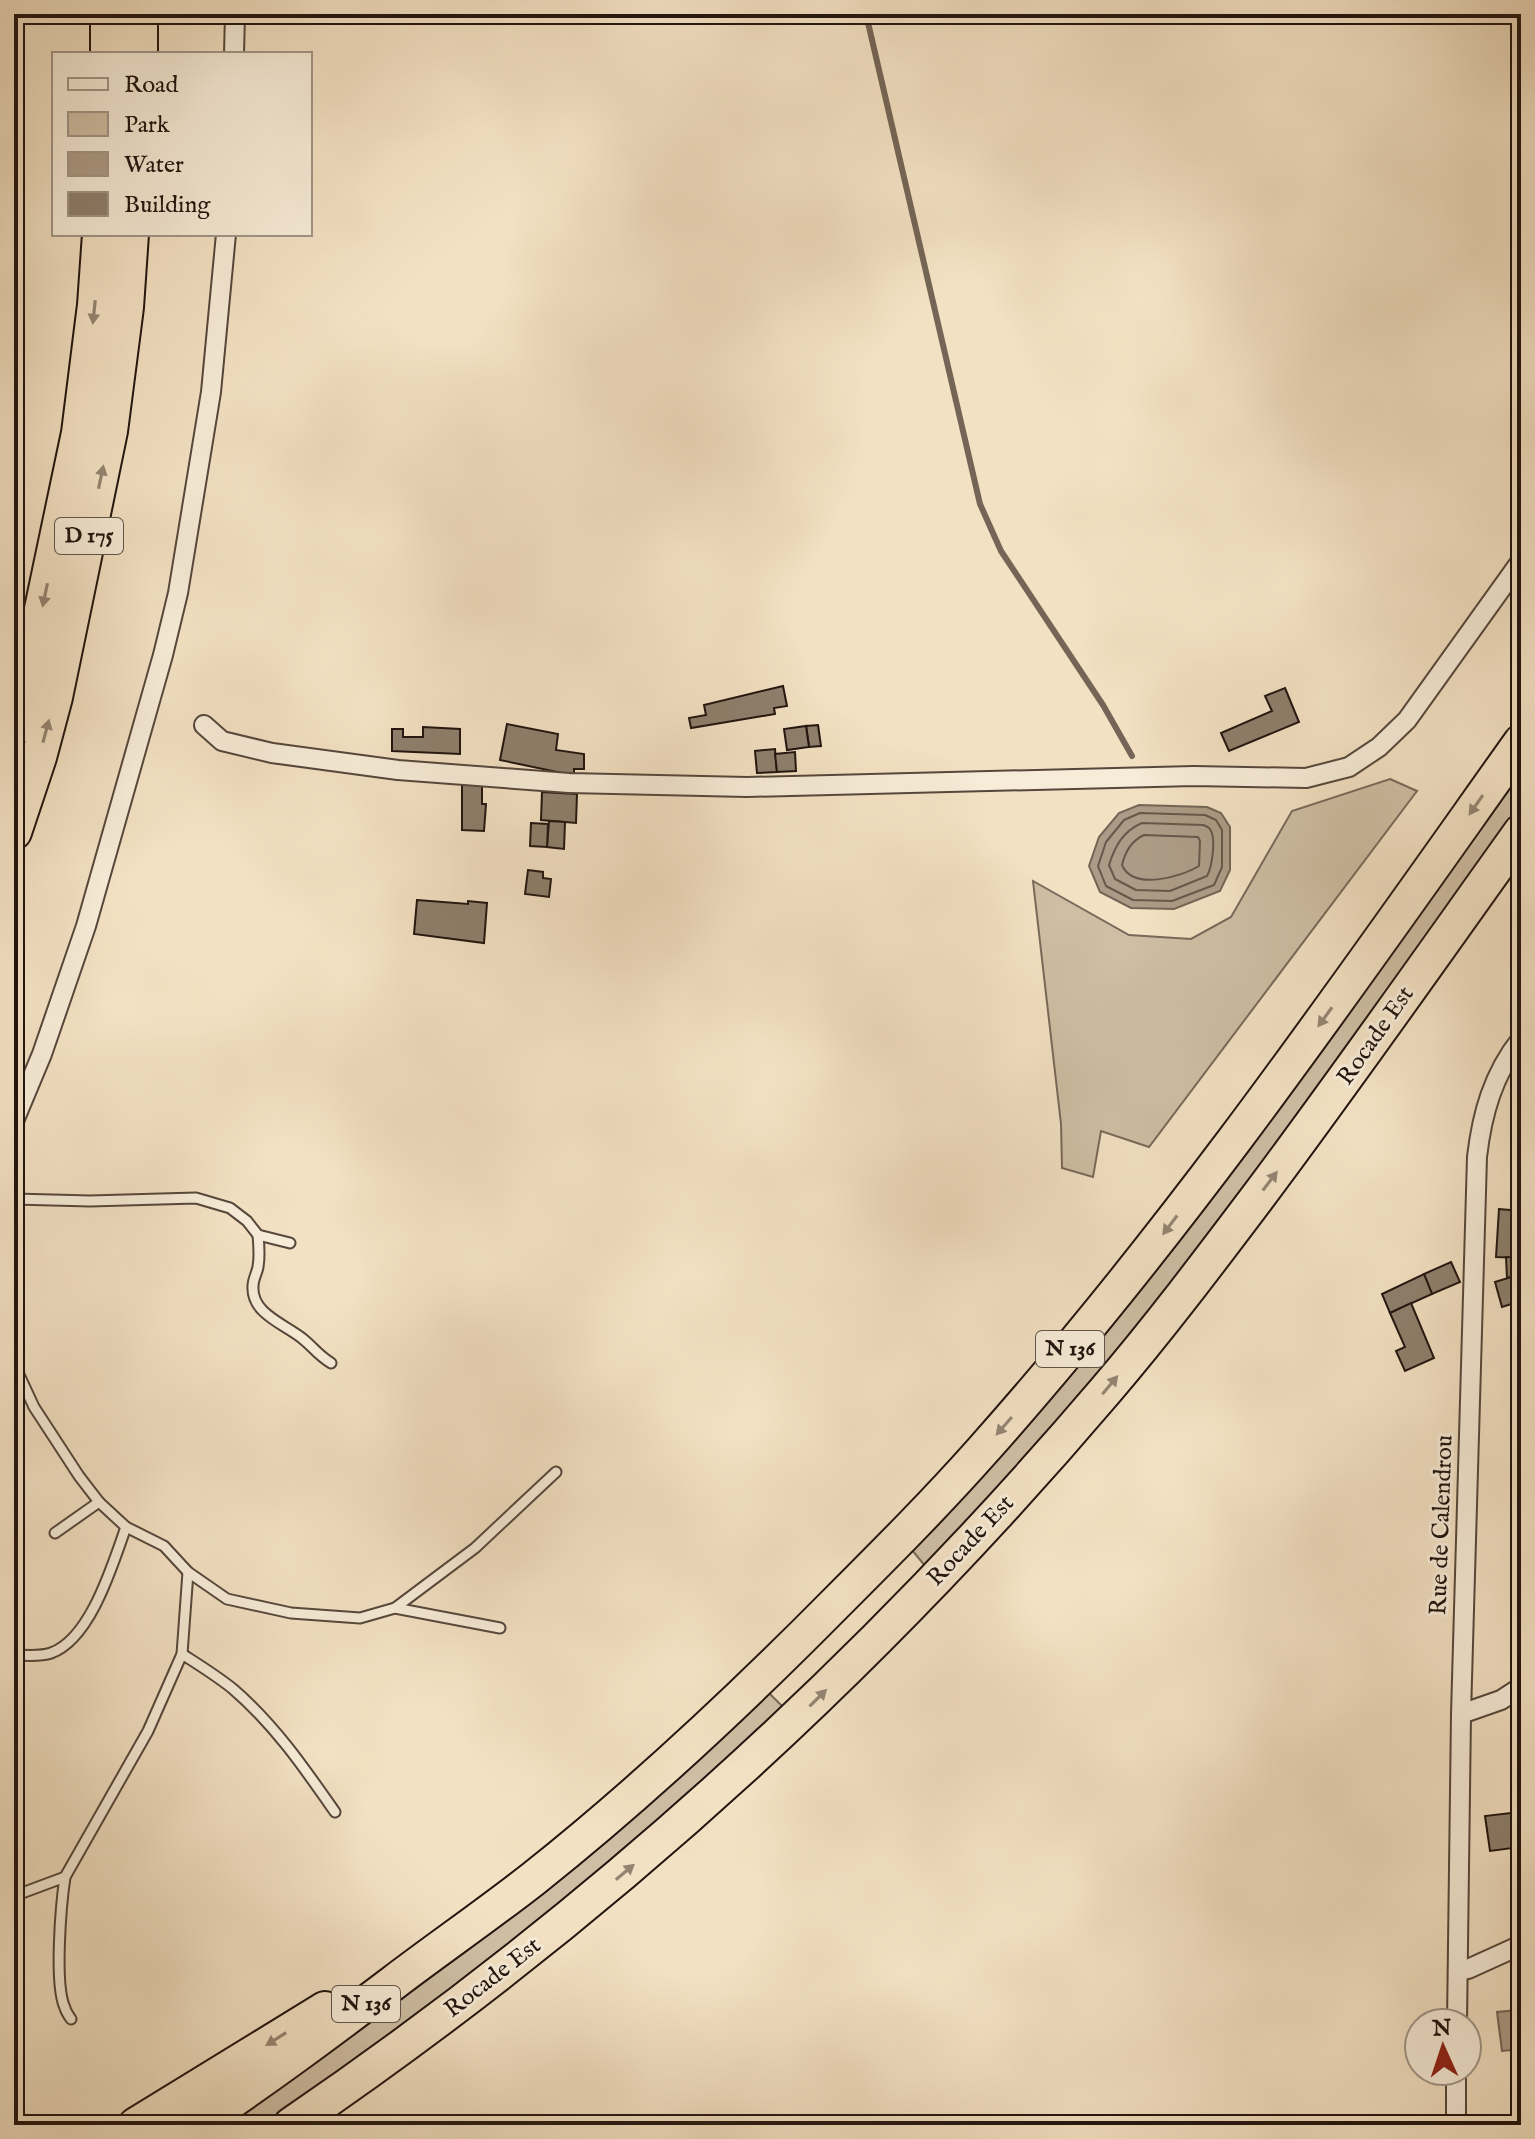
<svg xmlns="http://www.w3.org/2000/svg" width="1535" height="2139" font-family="'IM FELL English',serif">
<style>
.green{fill:#cfbea4;stroke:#78695a;stroke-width:2}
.water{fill:#ac9b86;stroke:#746556;stroke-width:2}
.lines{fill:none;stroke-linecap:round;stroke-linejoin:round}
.shore{stroke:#66584a;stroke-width:2}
.stream{stroke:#746556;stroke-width:6}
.building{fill:#8e7f6d;stroke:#21140f;stroke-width:2}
.lane-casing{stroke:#56473c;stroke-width:13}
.street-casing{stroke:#56473c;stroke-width:22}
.highway-casing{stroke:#21140f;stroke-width:38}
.lane{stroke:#f7ecd8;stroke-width:9}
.street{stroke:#f7ecd8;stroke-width:18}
.highway{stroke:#f3e1c3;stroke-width:34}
.oneway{fill:#948572}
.labels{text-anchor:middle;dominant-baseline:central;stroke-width:6;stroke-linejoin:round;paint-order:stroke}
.shield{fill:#f7ecd8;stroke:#61554b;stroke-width:2}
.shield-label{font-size:22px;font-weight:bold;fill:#21140f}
.street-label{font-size:24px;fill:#21140f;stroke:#f7ecd8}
</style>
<rect width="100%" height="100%" fill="#f3e1c3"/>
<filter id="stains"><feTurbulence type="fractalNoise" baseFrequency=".0025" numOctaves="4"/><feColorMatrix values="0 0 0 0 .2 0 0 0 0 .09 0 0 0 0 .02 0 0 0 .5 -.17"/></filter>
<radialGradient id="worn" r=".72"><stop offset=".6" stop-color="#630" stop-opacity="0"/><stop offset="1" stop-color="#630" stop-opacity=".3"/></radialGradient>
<g class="green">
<path d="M1521 770V805C1379 1008 1236 1211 1077 1401 1030 1458 977 1512 926 1567L911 1549C1002 1452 1092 1354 1173 1249 1294 1093 1406 930 1521 770Z"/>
<polygon points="1390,779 1417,791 1149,1147 1101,1131 1093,1177 1062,1168 1061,1124 1033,881 1129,935 1191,939 1231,917 1292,811"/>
<polygon points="768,1692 784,1708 590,1882 329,2082 266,2125 223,2125 385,2011 494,1929"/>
</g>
<g class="water">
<polygon points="1139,805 1207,807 1221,813 1230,827 1230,870 1220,891 1174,909 1131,908 1100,892 1089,866 1099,837 1119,813"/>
<polygon points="1517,2010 1521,2049 1502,2051 1497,2012"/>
</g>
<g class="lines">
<g class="shore">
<polygon points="1140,813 1205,815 1216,820 1222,830 1222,867 1214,885 1172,901 1133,900 1106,886 1098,866 1106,842 1124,820"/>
<path d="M1142 823 1203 825C1205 826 1207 826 1209 828 1217 836 1212 867 1207 876L1170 891 1136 890 1115 879 1109 865C1115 846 1123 831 1142 823Z"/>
<path d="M1144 835 1198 837 1200 841 1199 866C1181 877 1133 891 1122 865 1125 852 1131 841 1144 835Z"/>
</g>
<polyline class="stream" points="866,14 980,504 1001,551 1103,705 1132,756"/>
</g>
<g class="building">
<polygon points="783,686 787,706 774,708 775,714 691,728 689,718 706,715 704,705"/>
<polygon points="1285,688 1299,722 1229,751 1221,733 1272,711 1265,696"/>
<polygon points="507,724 558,734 556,750 584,754 584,769 574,769 574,774 562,773 500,760"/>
<polygon points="818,725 821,746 809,747 806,726"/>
<polygon points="806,726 809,747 787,750 784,729"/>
<polygon points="423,727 460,729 460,754 392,751 392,729 403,729 403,737 423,737"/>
<polygon points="775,749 777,772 757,773 755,751"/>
<polygon points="795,752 796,771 777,772 775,754"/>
<polygon points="462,783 482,784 482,804 486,804 484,831 462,830"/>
<polygon points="542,792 577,794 576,823 541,820"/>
<polygon points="549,821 565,822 564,849 547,847"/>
<polygon points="531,823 548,824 547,847 530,846"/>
<polygon points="528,870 543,872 543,878 551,879 549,897 525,894"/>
<polygon points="417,900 468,904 468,901 487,903 484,943 414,934"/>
<polygon points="1499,1209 1521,1211 1521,1258 1496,1257"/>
<polygon points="1506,1257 1521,1258 1521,1274 1507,1278"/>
<polygon points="1451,1262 1460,1282 1432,1294 1424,1274"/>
<polygon points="1424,1274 1432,1294 1390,1313 1382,1294"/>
<polygon points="1521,1274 1521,1301 1502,1307 1495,1282"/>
<polygon points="1411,1303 1434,1358 1405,1371 1396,1351 1405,1347 1390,1313"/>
<polygon points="1519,1812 1521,1847 1490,1851 1485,1816"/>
</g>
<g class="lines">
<g class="lane-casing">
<g id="lane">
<polyline points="14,1199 90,1201 196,1198 230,1208 247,1221 258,1235 290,1243"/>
<path d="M258 1235C259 1246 260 1256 258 1267 257 1273 253 1279 253 1286 251 1314 285 1324 303 1339 314 1348 318 1355 331 1363"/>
<polyline points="14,1364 34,1407 79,1476 99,1502 126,1527 164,1546 188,1572 227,1599 291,1613 360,1618 395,1608 500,1628"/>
<polyline points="55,1533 99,1502"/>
<polyline points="395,1608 475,1548 556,1472"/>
<path d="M182 1654C199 1665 217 1676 233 1689 274 1724 305 1769 335 1812"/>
<path d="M14 1655C26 1655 39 1657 51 1653 91 1639 113 1563 126 1527"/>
<path d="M65 1877C61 1904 54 1985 65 2008 66 2012 69 2016 71 2019"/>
<polyline points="14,1896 65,1877 148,1731 182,1654 188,1572"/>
</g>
</g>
<g class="street-casing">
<g id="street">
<polyline points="234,54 235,14"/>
<polyline points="204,725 222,741 272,753 398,770 569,783 747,787 1194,776 1306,778 1349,767 1379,747 1407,720 1521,561"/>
<polyline points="14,1121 42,1054 86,926 163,655 178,593 211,392 226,234"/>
<polyline points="1461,1714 1501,1700 1521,1687"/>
<polyline points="1458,1971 1468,1969 1521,1945"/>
<path d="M1457 2023 1461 1714 1477 1157C1482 1114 1493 1074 1521 1039"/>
<polyline points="1456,2125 1456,2071"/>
</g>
</g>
<g class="highway-casing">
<g id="highway">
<polyline points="108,14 108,54"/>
<polyline points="140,14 140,54"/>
<polyline points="14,729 25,690 79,433 95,305 100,234"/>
<polyline points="14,832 39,757 55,697 110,431 126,307 131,234"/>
<polyline points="136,2125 325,2009"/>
<path d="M196 2125C264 2080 328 2032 393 1983 439 1948 487 1915 533 1879 639 1795 739 1701 834 1605 884 1555 935 1504 982 1451 1180 1229 1349 984 1521 742"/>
<path d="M291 2125C596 1917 867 1671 1106 1390 1159 1328 1208 1263 1257 1198 1347 1078 1433 955 1521 832"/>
</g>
</g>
<use href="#lane" class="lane"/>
<use href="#street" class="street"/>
<use href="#highway" class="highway"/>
</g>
<defs><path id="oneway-solid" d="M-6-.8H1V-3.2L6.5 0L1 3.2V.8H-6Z" transform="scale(2)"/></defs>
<g class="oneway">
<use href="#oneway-solid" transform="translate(94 312) rotate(96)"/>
<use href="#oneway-solid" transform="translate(101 477) rotate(-78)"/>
<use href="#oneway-solid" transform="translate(45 595) rotate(102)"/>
<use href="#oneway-solid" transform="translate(46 731) rotate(-75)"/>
<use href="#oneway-solid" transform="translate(1476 805) rotate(125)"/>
<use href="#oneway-solid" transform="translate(1325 1017) rotate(126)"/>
<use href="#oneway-solid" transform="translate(1270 1181) rotate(-53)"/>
<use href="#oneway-solid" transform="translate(1170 1225) rotate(127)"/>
<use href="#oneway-solid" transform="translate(1110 1385) rotate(-50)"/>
<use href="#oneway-solid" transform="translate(1004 1426) rotate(131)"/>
<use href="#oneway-solid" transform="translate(818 1698) rotate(-45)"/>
<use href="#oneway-solid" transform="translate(625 1872) rotate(-40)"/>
<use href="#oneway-solid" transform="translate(276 2039) rotate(148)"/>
</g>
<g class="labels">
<g class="shield">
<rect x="55" y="518" width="68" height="36" rx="6"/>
<rect x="1036" y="1331" width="68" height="36" rx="6"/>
<rect x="332" y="1986" width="68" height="36" rx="6"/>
</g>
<g class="shield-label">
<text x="89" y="536">D 175</text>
<text x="1070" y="1349">N 136</text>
<text x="366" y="2004">N 136</text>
</g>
<g class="street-label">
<text transform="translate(1376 1036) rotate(-55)">Rocade Est</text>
<text transform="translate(1442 1525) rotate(-88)">Rue de Calendrou</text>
<text transform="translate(971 1541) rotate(-47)">Rocade Est</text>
<text transform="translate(493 1978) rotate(-38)">Rocade Est</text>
</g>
</g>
<rect width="1535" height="2139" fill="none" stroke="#f3e1c3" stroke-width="48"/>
<rect x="16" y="16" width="1503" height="2107" fill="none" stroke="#21140f" stroke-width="4"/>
<rect x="24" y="24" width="1487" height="2091" fill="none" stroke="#21140f" stroke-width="2"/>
<rect x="52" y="52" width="260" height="184" fill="#f7ecd8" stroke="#a19688" stroke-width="2"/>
<rect x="68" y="78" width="40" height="12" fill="#f7ecd8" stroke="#a19688" stroke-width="2"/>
<text x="124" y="92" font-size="24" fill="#21140f">Road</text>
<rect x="68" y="112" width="40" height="24" fill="#cfbea4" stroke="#a19688" stroke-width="2"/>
<text x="124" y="132" font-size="24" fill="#21140f">Park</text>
<rect x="68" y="152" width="40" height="24" fill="#ac9b86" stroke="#a19688" stroke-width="2"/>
<text x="124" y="172" font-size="24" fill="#21140f">Water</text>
<rect x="68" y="192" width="40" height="24" fill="#8e7f6d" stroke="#a19688" stroke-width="2"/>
<text x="124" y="212" font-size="24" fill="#21140f">Building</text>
<g transform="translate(1443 2047) rotate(357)"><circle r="38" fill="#f7ecd8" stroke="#a19688" stroke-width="2"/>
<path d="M0-6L14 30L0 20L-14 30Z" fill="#8f2418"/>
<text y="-12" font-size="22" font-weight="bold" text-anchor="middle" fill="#21140f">N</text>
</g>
<rect width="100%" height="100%" filter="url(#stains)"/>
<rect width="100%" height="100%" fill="url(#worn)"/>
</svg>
